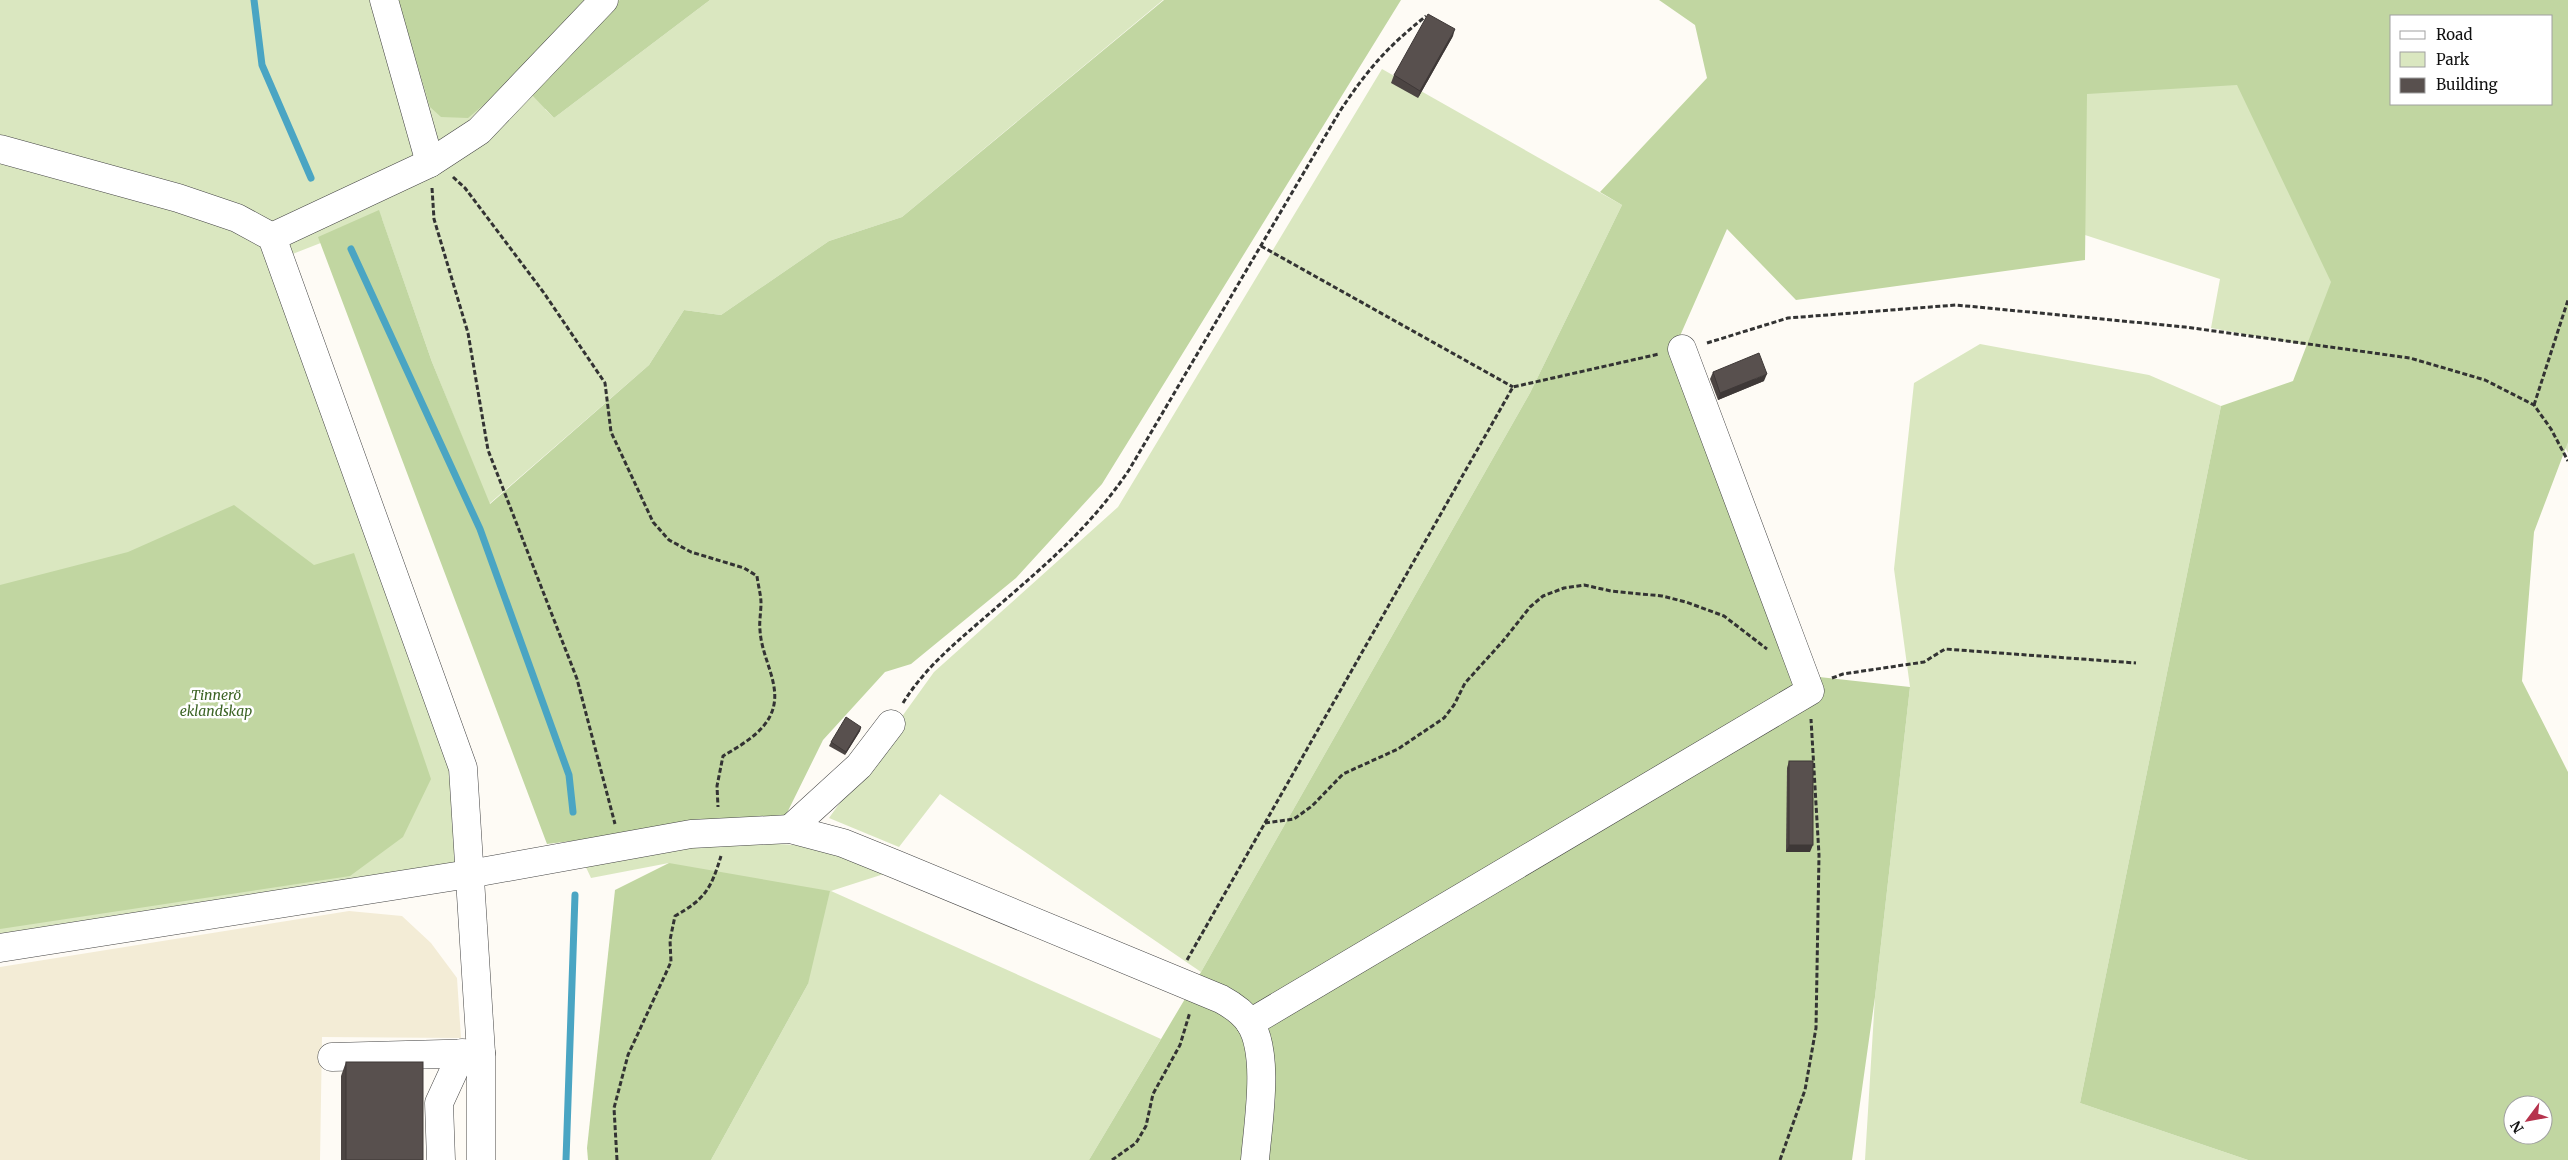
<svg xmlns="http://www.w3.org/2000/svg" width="2568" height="1160" font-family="Merriweather,serif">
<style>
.farmland{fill:#f3ecd6}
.green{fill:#dae7c0;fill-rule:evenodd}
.forest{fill:#c1d6a1;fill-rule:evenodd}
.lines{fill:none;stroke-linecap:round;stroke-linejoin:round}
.stream{stroke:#4aa5c3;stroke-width:7}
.minor-casing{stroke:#444;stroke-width:29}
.path{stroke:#333;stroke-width:3;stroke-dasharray:5 2.5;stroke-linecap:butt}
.minor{stroke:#fff;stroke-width:28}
.wall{fill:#4c4543}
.shaded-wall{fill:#3e3837}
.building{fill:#58504e;stroke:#3e3837}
.labels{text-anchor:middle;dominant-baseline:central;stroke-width:5;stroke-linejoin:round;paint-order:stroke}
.park-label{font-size:14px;font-style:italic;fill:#3c6425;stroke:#fff}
</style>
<rect width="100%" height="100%" fill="#fefbf5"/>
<polygon class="farmland" points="349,911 402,916 431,943 457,978 461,1038 322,1037 320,1160 0,1160 0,967"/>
<g class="green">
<polygon points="0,0 697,0 545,109 554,118 710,0 1163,0 902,217 829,241 721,315 684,310 649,365 489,504 432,362 382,219 290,255 444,698 467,874 0,950"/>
<path d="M2568 0V453L2547 412 2360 355 2211 328 2220 279 1990 204 1716 41ZM2392 16H2552V104H2392Z"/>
<polygon points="1382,69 1622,205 1530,393 1201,972 940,794 899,847 829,818 934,672 1118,507"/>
<polygon points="1980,344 2149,375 2221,406 2080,1103 2248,1160 1865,1160 1875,997 1910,687 1894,569 1914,383"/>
<polygon points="735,841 808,846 887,873 831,891 1161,1039 1089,1160 711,1160 808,984 669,863 591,878 584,863"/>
</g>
<g class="forest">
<polygon points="398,0 584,0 493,97 468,118 441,117 430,107"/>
<polygon points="620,0 710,0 554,118 532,95"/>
<polygon points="1164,0 1401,0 1102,484 1016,578 911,664 885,672 823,740 786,815 547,844 318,237 379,210 432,362 490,504 649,365 684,310 721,315 829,241 902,217"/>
<path d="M1659 0H2568V442L2534 532 2522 681 2568 772V1160H2248L2080 1103 2221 406 2293 381 2331 282 2237 85 2087 94 2085 260 1796 300 1727 229 1676 345 1801 675 1910 687 1875 997 1852 1160H1089L1201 972 1530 393 1622 205 1600 192 1707 78 1695 25ZM2392 16H2552V104H2392ZM2513 1105H2543V1135H2513Z"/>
<polygon points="234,505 314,565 354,553 431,779 403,837 350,876 0,929 0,585 128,552"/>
<polygon points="669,863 830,891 808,984 711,1160 588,1160 587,1148 615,890"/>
</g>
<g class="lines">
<g class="stream">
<polyline points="254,0 262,65 311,178"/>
<polyline points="351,249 480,529 569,775 573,812"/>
<polyline points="566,1160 575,895"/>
</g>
<g class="minor-casing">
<g id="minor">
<polyline points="384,0 430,163"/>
<polyline points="0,149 178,198 237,218 272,237 463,768 481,1053 481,1160"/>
<polyline points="272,237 430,163 479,131 604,0"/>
<polyline points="790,829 859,766 891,724"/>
<path d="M0 948 469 874 691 834 790 829 843 843 895 864 1221 999C1232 1005 1243 1012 1250 1023 1270 1054 1258 1123 1255 1160"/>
<polyline points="1250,1023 1810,691 1682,349"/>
<polyline points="332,1057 481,1053"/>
<polyline points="441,1160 439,1103 462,1053"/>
</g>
</g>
<g class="path">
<path d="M453 177 465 188 544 293 605 383 611 432 653 522 669 540 691 552 744 568 757 576C758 585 761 595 761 603 761 612 759 622 760 630 761 650 771 668 774 687 780 723 750 740 723 756L717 786 718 807"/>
<polyline points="432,188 434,219 468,333 488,450 577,679 615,824"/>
<polyline points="1261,246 1513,387"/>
<polyline points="1707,343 1788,318 1956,305 2185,327 2410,358 2485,380 2534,405 2551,429 2568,461"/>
<polyline points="2534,405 2568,300"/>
<polyline points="1832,678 1843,674 1924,662 1945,649 2136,663"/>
<path d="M903 703C927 664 964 636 998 606 1049 562 1092 525 1129 470L1340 111C1368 69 1386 48 1426 16"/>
<polyline points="1265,823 1294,819 1312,806 1343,774 1398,749 1444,718 1454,705 1465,683 1503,641 1530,607 1543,596 1564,588 1584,585 1611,591 1662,596 1686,602 1724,616 1767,649"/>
<polyline points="1187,960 1513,387 1659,354"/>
<path d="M617 1160 614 1108 628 1055 671 962 670 940 675 916C705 899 711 889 721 856"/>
<polyline points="1112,1160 1136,1143 1146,1126 1153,1094 1180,1045 1190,1012"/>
<polyline points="1780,1160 1805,1090 1816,1028 1819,855 1811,719"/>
</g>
<use href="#minor" class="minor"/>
</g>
<g class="wall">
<polygon points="1453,36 1418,98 1391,83 1394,75"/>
<polygon points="1713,372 1764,381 1718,400 1710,379"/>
<polygon points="861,727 860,731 845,755 829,746 831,742"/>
<polygon points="1789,761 1810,852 1786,852 1787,768"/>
<polygon points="346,1062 423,1160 341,1160 341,1076"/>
</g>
<g class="shaded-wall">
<polygon points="1455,29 1453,36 1418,98 1420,91"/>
<polygon points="1767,374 1764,381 1718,400 1720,393"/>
<polygon points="861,727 860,731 845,755 846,752"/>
<polygon points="1789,845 1813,845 1810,852 1786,852"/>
</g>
<g class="building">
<polygon points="1428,14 1455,29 1420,91 1394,75"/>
<polygon points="1759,353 1767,374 1720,393 1713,372"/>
<polygon points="846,717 861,727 846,752 831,742"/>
<rect x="1789" y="761" width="24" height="84"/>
<rect x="346" y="1062" width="77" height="98"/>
</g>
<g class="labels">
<g class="park-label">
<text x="216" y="695">Tinnerö<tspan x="216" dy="16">eklandskap</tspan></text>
</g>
</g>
<rect x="2390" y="15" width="162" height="90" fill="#ffffff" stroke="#a0a0a0"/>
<rect x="2400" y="31" width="25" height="8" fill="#ffffff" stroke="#a0a0a0"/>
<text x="2436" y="40" font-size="15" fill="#111111">Road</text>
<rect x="2400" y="52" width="25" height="15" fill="#dae7c0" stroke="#a0a0a0"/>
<text x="2436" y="65" font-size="15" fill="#111111">Park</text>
<rect x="2400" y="78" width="25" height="15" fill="#58504e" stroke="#a0a0a0"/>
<text x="2436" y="90" font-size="15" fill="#111111">Building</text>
<g transform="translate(2528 1120) rotate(238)"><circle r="24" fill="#ffffff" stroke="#a0a0a0"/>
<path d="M0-4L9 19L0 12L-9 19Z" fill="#b6334d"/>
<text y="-8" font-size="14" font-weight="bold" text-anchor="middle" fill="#111111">N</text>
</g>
</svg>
